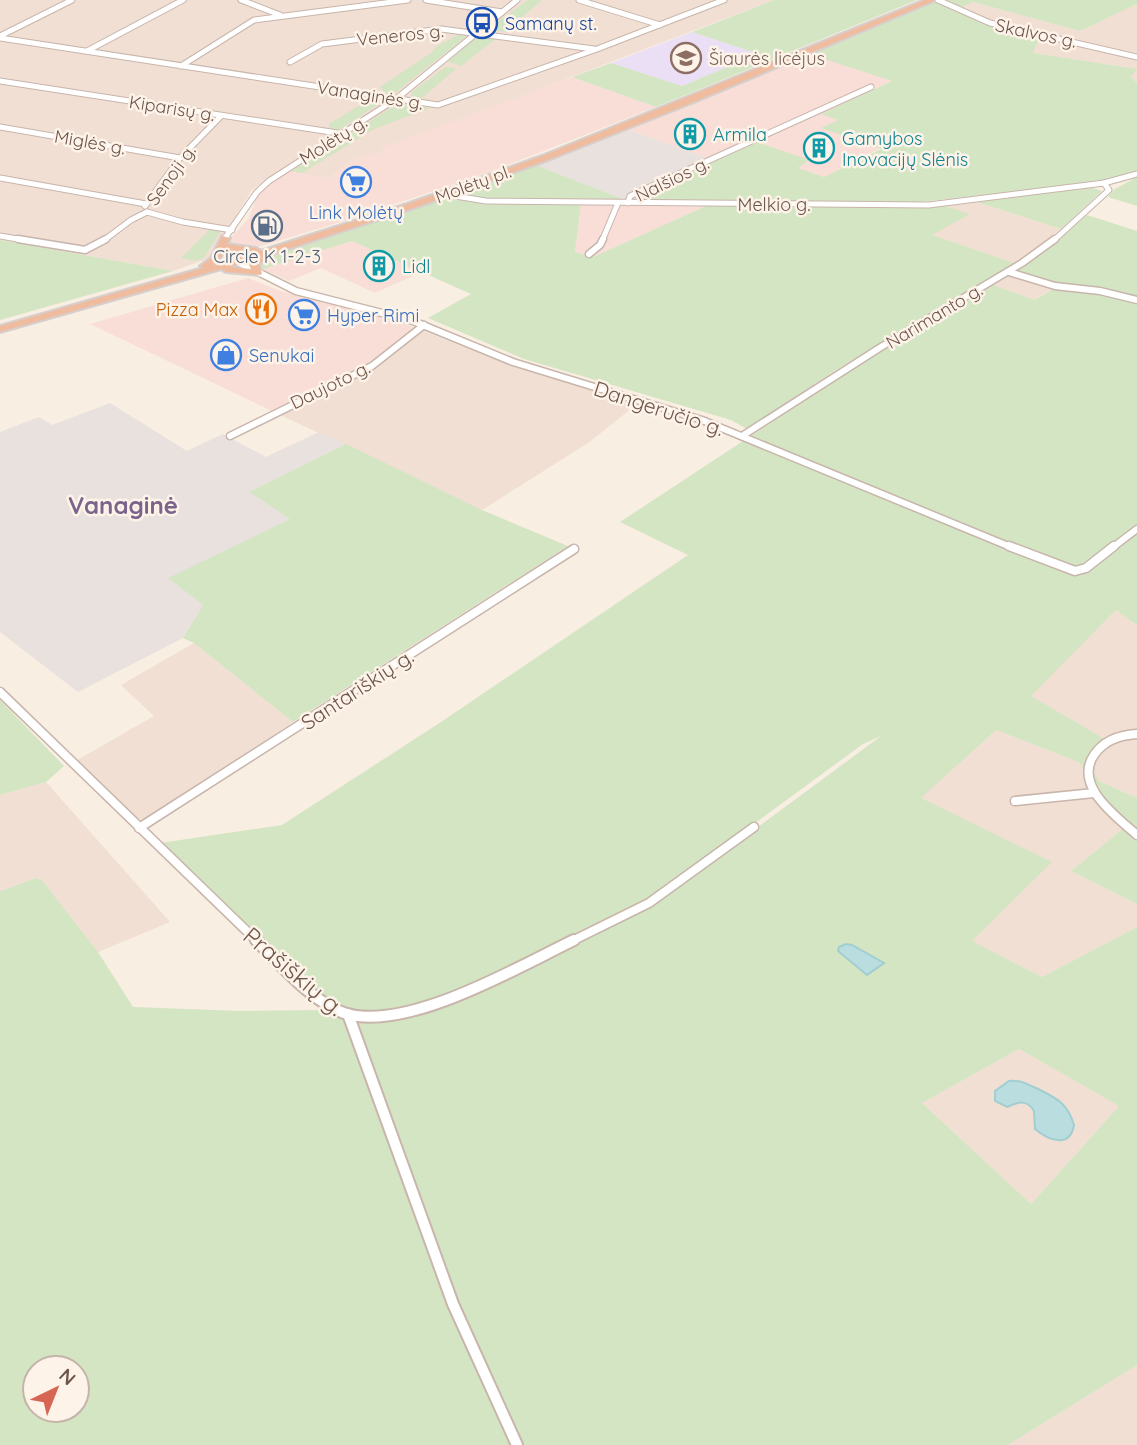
<svg xmlns="http://www.w3.org/2000/svg" width="1137" height="1445" font-family="Quicksand,sans-serif">
<style>
.residential{fill:#f0dfd2}
.commercial{fill:#f8ded7}
.industrial{fill:#e9e1dd}
.education{fill:#ebdff5}
.green{fill:#d4e5c3;fill-rule:evenodd}
.water{fill:#badee0;stroke:#a1ced1;stroke-width:2}
.lines{fill:none;stroke-linecap:round;stroke-linejoin:round}
.minor-far3-casing{stroke:#c8b5ab;stroke-width:7}
.minor-far2-casing{stroke:#c8b5ab;stroke-width:9}
.minor-far1-casing{stroke:#c8b5ab;stroke-width:11}
.minor-casing{stroke:#c8b5ab;stroke-width:14}
.trunk-casing{stroke:#d6cfcd;stroke-width:4}
.minor-far3{stroke:#fff;stroke-width:5}
.minor-far2{stroke:#fff;stroke-width:6}
.minor-far1{stroke:#fff;stroke-width:8}
.minor{stroke:#fff;stroke-width:10}
.trunk{fill:#efbca0;fill-rule:evenodd}
.labels{text-anchor:middle;dominant-baseline:central;stroke-width:5;stroke-linejoin:round;paint-order:stroke}
.far-transit-label{font-size:18px;fill:#164399;stroke:#fdf3e8;text-anchor:start}
.far-street-label{font-size:18px;fill:#6e554c;stroke:#fdf3e8}
.far-education-label{font-size:18px;fill:#785e54;stroke:#fdf3e8;text-anchor:start}
.far-culture-label{font-size:18px;fill:#0d838f;stroke:#fdf3e8;text-anchor:start}
.far-shop-label{font-size:18px;fill:#366cbe;stroke:#fdf3e8;text-anchor:start}
.far-service-label{font-size:18px;fill:#4e5e75;stroke:#fdf3e8}
.far-food-label{font-size:18px;fill:#c56008;stroke:#fdf3e8;text-anchor:end}
.street-label{font-size:21px;fill:#6e554c;stroke:#fdf3e8}
.quarter-label{font-size:24px;font-weight:bold;fill:#7a648b;stroke:#fdf3e8}
.near-street-label{font-size:24px;fill:#6e554c;stroke:#fdf3e8}
</style>
<rect width="100%" height="100%" fill="#f9eee2"/>
<g class="residential">
<polygon points="0,0 774,0 382,149 386,151 355,158 329,178 279,170 252,190 210,258 173,271 0,240"/>
<polygon points="973,2 1080,31 1137,4 1137,83 1131,77 1136,69 1032,53 1040,37 952,11"/>
<polygon points="977,202 1061,229 1017,264 931,235 969,214 945,206"/>
<polygon points="1011,274 1054,288 1035,300 993,285"/>
<polygon points="413,327 512,366 637,404 588,443 482,510 272,411 372,362"/>
<polygon points="1116,610 1137,625 1137,798 1099,781 1086,758 1103,738 1030,696"/>
<polygon points="194,643 293,722 148,819 136,819 74,762 154,716 121,685"/>
<polygon points="996,730 1078,762 1082,766 1086,790 1125,827 1071,871 1137,904 1137,927 1042,977 971,941 920,798"/>
<polygon points="46,782 170,922 98,952 42,880 35,878 0,891 0,795"/>
<polygon points="1019,1049 1119,1106 1031,1204 922,1103"/>
<polygon points="1137,1365 1137,1445 1008,1445 1050,1419"/>
</g>
<g class="commercial">
<polygon points="809,54 893,80 822,114 839,120 822,128 881,148 824,177 797,168 808,161 758,142 716,161 628,130"/>
<polygon points="572,77 656,107 492,171 357,217 247,250 230,246 230,239 249,218 255,201 264,187 287,171 329,178 355,158 385,151 381,148"/>
<polygon points="581,204 708,205 593,257 575,252"/>
<polygon points="352,241 422,272 375,293 321,268 289,281 263,269"/>
<polygon points="248,278 280,291 359,309 413,327 372,362 272,411 90,324"/>
</g>
<g class="industrial">
<polygon points="628,130 716,161 625,200 536,165"/>
<polygon points="110,403 187,451 223,434 266,457 319,432 346,444 249,492 291,519 169,578 203,605 183,638 78,692 0,632 0,432 39,417 52,425"/>
</g>
<polygon class="education" points="692,32 760,54 682,86 611,63"/>
<g class="green">
<polygon points="528,0 542,0 505,32 486,30"/>
<polygon points="774,0 917,0 656,107 572,77 611,63 682,86 759,54 692,32"/>
<polygon points="940,0 1137,0 1137,4 1080,31 973,2 953,11 1040,36 1033,53 1137,69 1131,77 1137,83 1137,172 1117,180 912,203 486,200 459,195 536,165 625,200 757,142 809,160 798,168 824,177 881,149 821,128 838,120 821,114 892,81 809,54"/>
<polygon points="460,34 468,35 395,93 384,92 380,87 431,53 437,46"/>
<polygon points="479,34 498,37 461,66 448,62"/>
<polygon points="446,67 457,68 424,96 419,99 411,96 413,91"/>
<polygon points="370,99 385,100 339,130 329,128 329,124"/>
<polygon points="408,103 430,108 374,129 302,173 292,171 397,104"/>
<polygon points="1137,177 1137,206 1108,197 1115,189"/>
<polygon points="1090,187 1102,191 1061,229 977,202"/>
<polygon points="446,198 474,202 581,204 575,252 593,257 708,205 945,206 970,214 932,235 1017,264 839,368 747,429 731,420 524,359 428,318 471,294 352,241 263,269 258,265 262,259"/>
<path d="M1087 215 1137 231V295L1132 299 1137 301V625L1116 610 1031 696 1103 738 1086 758 1099 781 1137 798V904L1071 871 1125 827 1086 790 1082 766 1078 762 996 730 921 798 1052 862 972 941 1042 977 1137 927V1365L1008 1445H0V891L36 878 42 880 98 952 133 1007 241 1011 322 1010 329 1001 318 994 160 843 282 825 441 722 688 555 620 522 854 368 993 285 1035 300 1053 289 1011 274 1047 250ZM881 736 677 887 672 884 863 744ZM1019 1049 1119 1106 1031 1204 922 1103ZM35 1368H77V1410H35Z"/>
<polygon points="210,229 220,232 204,258 195,261 181,258"/>
<polygon points="0,240 173,271 0,320"/>
<polygon points="346,444 482,510 568,546 293,722 194,643 183,638 203,605 168,578 290,519 249,492"/>
<polygon points="0,700 64,766 46,782 0,795"/>
</g>
<g class="water">
<polygon points="846,944 852,945 884,963 867,975 838,951 839,947"/>
<path d="M1009 1081C1021 1080 1026 1084 1036 1088 1056 1098 1067 1102 1074 1125 1070 1149 1048 1140 1035 1129L1034 1111C1027 1099 1017 1102 1007 1107L995 1101V1091Z"/>
</g>
<g class="lines">
<g class="minor-far3-casing">
<g id="minor-far3">
<polyline points="241,0 280,15"/>
<polyline points="426,0 502,12"/>
<polyline points="579,0 660,25"/>
<polyline points="938,0 990,23 1137,57"/>
<polyline points="0,36 72,0"/>
<polyline points="0,38 438,105 597,49 724,0"/>
<polyline points="87,51 183,0"/>
<polyline points="290,62 322,44 441,29 594,49"/>
<polyline points="181,66 254,20 408,0"/>
<polyline points="0,81 344,134"/>
<polyline points="0,127 180,158"/>
<polyline points="0,178 146,204"/>
<polyline points="443,194 486,201 929,205 1104,183 1137,174"/>
<polyline points="628,203 630,196 871,87"/>
<polyline points="145,206 180,158 221,116"/>
<polyline points="147,212 183,222 232,230"/>
<polyline points="0,236 29,241"/>
<polyline points="225,238 257,192 269,181 396,99 517,0"/>
<polyline points="103,241 131,220 147,212"/>
<polyline points="602,241 618,203"/>
<polyline points="1053,241 1109,190 1104,183"/>
</g>
</g>
<g class="minor-far2-casing">
<g id="minor-far2">
<polyline points="18,239 85,250 106,239"/>
<polyline points="589,254 600,245 603,239"/>
<polyline points="238,262 296,291 413,321 513,362 702,420 1013,548"/>
<polyline points="1009,272 1055,286 1100,291 1137,300"/>
<polyline points="230,436 372,366 424,325"/>
<polyline points="742,436 881,347 1022,263 1055,239"/>
<polyline points="1112,548 1137,529"/>
</g>
</g>
<g class="minor-far1-casing">
<g id="minor-far1">
<polyline points="1009,546 1075,571 1086,568 1114,546"/>
<polyline points="0,692 258,942"/>
<path d="M1137 734C1120 735 1104 740 1094 755 1073 786 1117 817 1137 835"/>
<polyline points="1015,801 1094,793"/>
<polyline points="139,828 574,549"/>
<polyline points="570,942 649,903 754,827"/>
</g>
</g>
<g class="minor-casing">
<g id="minor">
<path d="M256 940C279 963 315 1005 347 1014 409 1031 518 967 574 940"/>
<polyline points="348,1014 453,1304 517,1445"/>
</g>
</g>
<g class="trunk-casing">
<path id="trunk" d="M925 0H936L694 102 548 160 414 208 266 256 259 265 262 273 261 275 226 272 221 269 0 332V326L203 268 200 266 211 258 222 236 230 238 227 244 256 248 261 251 407 204 542 156ZM225 249 228 250 252 253 213 266 218 262ZM253 260 249 265 251 269 230 267Z"/>
</g>
<use href="#minor-far3" class="minor-far3"/>
<use href="#minor-far2" class="minor-far2"/>
<use href="#minor-far1" class="minor-far1"/>
<use href="#minor" class="minor"/>
<use href="#trunk" class="trunk"/>
</g>
<defs>
<g id="bus-ring" transform="scale(1.575)"><circle r="9.5" fill="#fdf3e8" stroke="#1a4fb4" stroke-width="1.5"/><path d="M-5-6H5V4H4V6H2V4H-2V6H-4V4H-5ZM-3.5-4V0h7V-4ZM-3.5 1.2v1.5H-2V1.2ZM2 1.2v1.5H3.5V1.2Z" fill="#1a4fb4"/></g>
<g id="school-ring" transform="scale(1.575)"><circle r="9.5" fill="#fdf3e8" stroke="#8d6e63" stroke-width="1.5"/><path d="M0-5L7-2L0 1L-7-2ZM-4 1L0 2.5L4 1V4Q0 6-4 4Z" fill="#8d6e63"/></g>
<g id="building-ring" transform="scale(1.575)"><circle r="9.5" fill="#fdf3e8" stroke="#0f9aa8" stroke-width="1.5"/><path d="M-4-6H4V6H1V3H-1V6H-4ZM-2.5-4.3h1.7v1.8h-1.7ZM.8-4.3h1.7v1.8H.8ZM-2.5-1h1.7V.8h-1.7ZM.8-1h1.7V.8H.8Z" fill="#0f9aa8"/></g>
<g id="supermarket-ring" transform="scale(1.575)"><circle r="9.5" fill="#fdf3e8" stroke="#3f7fe0" stroke-width="1.5"/><path d="M-6-5.5h2.5l.6 2H6L4.5 2H-2.5L-4.4-4H-6ZM-1.5 3.2a1.3 1.3 0 1 0 .1 0ZM3 3.2a1.3 1.3 0 1 0 .1 0Z" fill="#3f7fe0"/></g>
<g id="fuel-ring" transform="scale(1.575)"><circle r="9.5" fill="#fdf3e8" stroke="#5c6f8a" stroke-width="1.5"/><path d="M-5.5-6h7V0h2V4h1.3V-2.5L3-4.5l.8-.8L6-3V5H2.5V1h-1V6h-7ZM-4.2-4.7v3.2H.2V-4.7Z" fill="#5c6f8a"/></g>
<g id="restaurant-ring" transform="scale(1.575)"><circle r="9.5" fill="#fdf3e8" stroke="#e8710a" stroke-width="1.5"/><path d="M-5-6h1v4h1v-4h1v4h1v-4h1v5L-1.5 .5V6h-2V.5L-5-1ZM5-6V6H3V1.5H1.5Q1.5-4 5-6Z" fill="#e8710a"/></g>
<g id="shop-ring" transform="scale(1.575)"><circle r="9.5" fill="#fdf3e8" stroke="#3f7fe0" stroke-width="1.5"/><path d="M-5-2.5h2.3a2.7 3.5 0 0 1 5.4 0H5L5.5 6h-11ZM-1.5-2.5h3a1.5 2.3 0 0 0-3 0Z" fill="#3f7fe0"/></g>
</defs>
<g fill-rule="evenodd">
<use href="#bus-ring" x="482" y="23"/>
<use href="#school-ring" x="686" y="58"/>
<use href="#building-ring" x="690" y="134"/>
<use href="#building-ring" x="819" y="148"/>
<use href="#supermarket-ring" x="356" y="182"/>
<use href="#fuel-ring" x="267" y="226"/>
<use href="#building-ring" x="379" y="266"/>
<use href="#restaurant-ring" x="261" y="309"/>
<use href="#supermarket-ring" x="304" y="315"/>
<use href="#shop-ring" x="226" y="355"/>
</g>
<g class="labels">
<g class="far-transit-label">
<text x="505" y="23">Samanų st.</text>
</g>
<g class="far-street-label">
<text transform="translate(1036 33) rotate(12)">Skalvos g.</text>
<text transform="translate(400 35) rotate(-6)">Veneros g.</text>
<text transform="translate(370 95) rotate(9)">Vanaginės g.</text>
<text transform="translate(172 108) rotate(9)">Kiparisų g.</text>
<text transform="translate(333 140) rotate(-32)">Molėtų g.</text>
<text transform="translate(90 142) rotate(10)">Miglės g.</text>
<text transform="translate(171 175) rotate(-54)">Senoji g.</text>
<text transform="translate(672 179) rotate(-26)">Nalšios g.</text>
<text transform="translate(473 184) rotate(-20)">Molėtų pl.</text>
<text x="774" y="204">Melkio g.</text>
<text transform="translate(934 316) rotate(-31)">Narimanto g.</text>
<text transform="translate(330 385) rotate(-26)">Daujoto g.</text>
</g>
<g class="far-education-label">
<text x="709" y="58">Šiaurės licėjus</text>
</g>
<g class="far-culture-label">
<text x="713" y="134">Armila</text>
<text x="842" y="138">Gamybos<tspan x="842" dy="21">Inovacijų Slėnis</tspan></text>
<text x="402" y="266">Lidl</text>
</g>
<g class="far-shop-label">
<text x="356" y="212" text-anchor="middle">Link Molėtų</text>
<text x="327" y="315">Hyper Rimi</text>
<text x="249" y="355">Senukai</text>
</g>
<g class="far-service-label">
<text x="267" y="256">Circle K 1-2-3</text>
</g>
<g class="far-food-label">
<text x="238" y="309">Pizza Max</text>
</g>
<g class="street-label">
<text transform="translate(659 408) rotate(18)">Dangeručio g.</text>
<text transform="translate(357 689) rotate(-33)">Santariškių g.</text>
</g>
<g class="quarter-label">
<text x="123" y="505">Vanaginė</text>
</g>
<g class="near-street-label">
<text transform="translate(294 971) rotate(40)">Prašiškių g.</text>
</g>
</g>
<g transform="translate(56 1389) rotate(43)"><circle r="33" fill="#fdf3e8" stroke="#c4b4aa" stroke-width="2"/>
<path d="M0-5L12 26L0 18L-12 26Z" fill="#d76554"/>
<text y="-10" font-size="19" font-weight="bold" text-anchor="middle" fill="#6e554c">N</text>
</g>
</svg>
